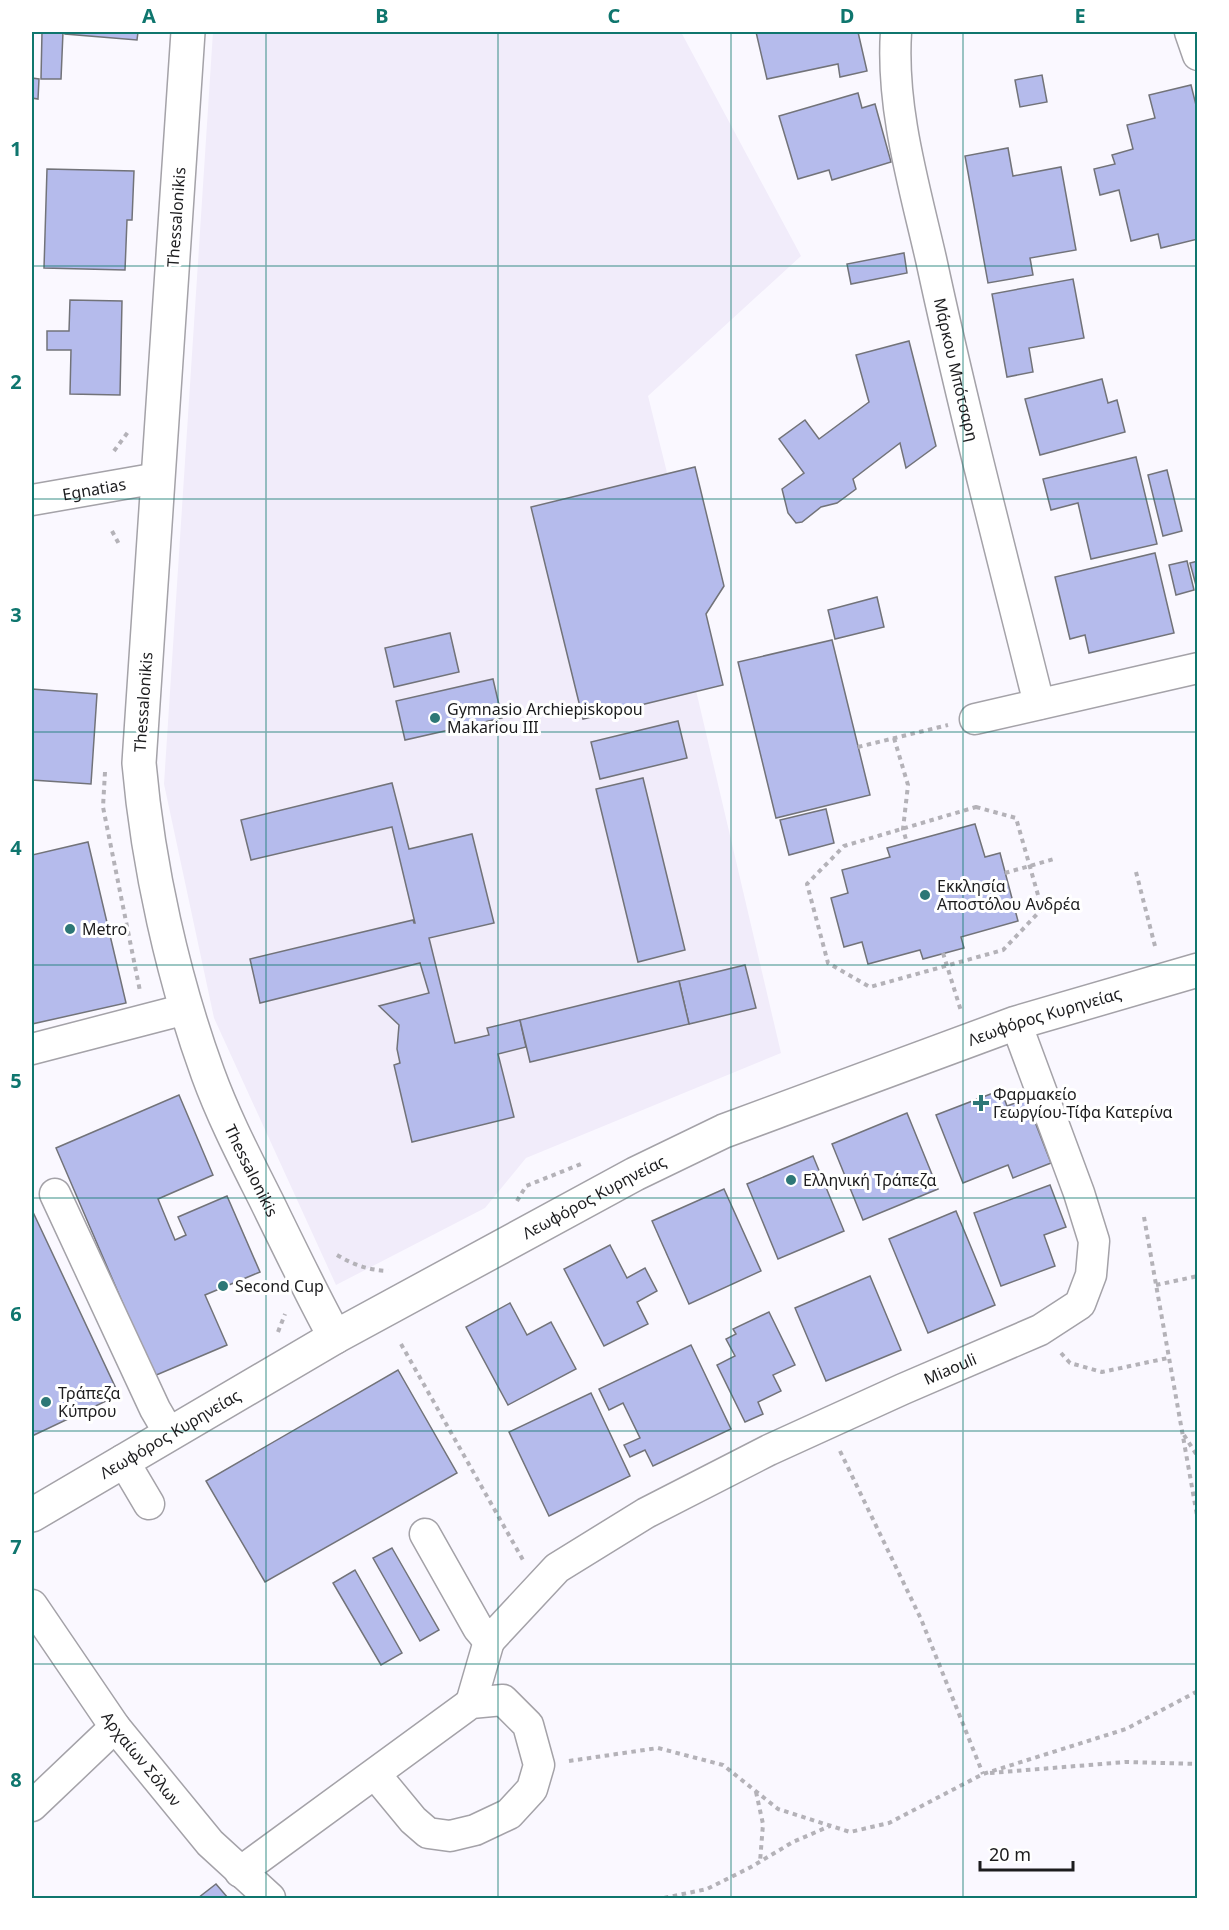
<svg xmlns="http://www.w3.org/2000/svg" width="1229" height="1930" font-family="'Noto Sans',sans-serif">
<style>
.built{fill:#f1ecfa}
.building{fill:#b5bbec;stroke:#727379;stroke-width:1.5}
.lines{fill:none;stroke-linecap:round;stroke-linejoin:round}
.minor-casing{stroke:#a4a2a8;stroke-width:33}
.major-casing{stroke:#a4a2a8;stroke-width:36}
.path{stroke:#b4b2b8;stroke-width:4;stroke-dasharray:4.5 4.5;stroke-linecap:butt}
.minor{stroke:#fff;stroke-width:30}
.major{stroke:#fff;stroke-width:33}
.grid{fill:none;stroke:#0f766e;stroke-width:1.5;stroke-opacity:0.55}
.poi-dot{fill:#2d7776;stroke:#fff;stroke-width:2}
.labels{text-anchor:middle;dominant-baseline:central;stroke-width:6;stroke-linejoin:round;paint-order:stroke}
.street-label{font-size:16px;fill:#1c1c1e;stroke:#fff}
.poi-label{font-size:16px;fill:#1c1c1e;stroke:#fff;text-anchor:start}
.neatline{fill:none;stroke:#0f766e;stroke-width:2}
.grid-label{font-size:20px;text-anchor:middle;font-weight:bold;fill:#0f766e}
</style>
<rect width="100%" height="100%" fill="#faf8ff"/>
<polygon class="built" points="213,32 681,32 801,256 648,396 702,614 687,652 781,1053 526,1158 485,1208 336,1285 214,1018 164,784"/>
<g class="building">
<polygon points="42,32 63,32 61,79 41,79"/>
<polygon points="65,32 138,32 137,40 65,34"/>
<polygon points="756,32 858,32 867,71 840,77 838,64 767,79"/>
<polygon points="1042,75 1047,102 1020,107 1015,80"/>
<polygon points="32,78 39,79 38,99 32,98"/>
<polygon points="1191,85 1198,113 1198,239 1161,248 1158,234 1131,241 1119,190 1100,195 1094,169 1115,164 1112,155 1133,149 1127,125 1155,118 1149,95"/>
<polygon points="858,93 862,108 875,104 891,162 832,180 829,170 798,179 779,116"/>
<polygon points="1008,148 1013,176 1061,167 1076,250 1030,258 1033,275 988,283 965,156"/>
<polygon points="47,169 134,171 132,220 127,220 125,270 44,268"/>
<polygon points="904,253 907,273 851,284 847,264"/>
<polygon points="1073,279 1084,338 1029,348 1033,372 1007,377 992,294"/>
<polygon points="70,300 122,301 120,395 70,394 71,350 47,350 47,331 69,331"/>
<polygon points="909,341 936,446 906,468 900,443 853,479 856,489 837,503 821,507 802,522 796,523 788,513 782,489 804,473 779,439 805,420 819,439 869,402 856,355"/>
<polygon points="1102,379 1108,403 1117,400 1125,432 1040,455 1025,399"/>
<polygon points="1136,457 1157,544 1091,559 1078,503 1051,510 1043,479"/>
<polygon points="695,467 724,586 706,614 723,685 583,719 531,507"/>
<polygon points="1167,470 1182,531 1163,536 1148,475"/>
<polygon points="1155,553 1174,633 1089,653 1085,635 1070,639 1055,577"/>
<polygon points="1187,561 1194,590 1176,595 1169,565"/>
<polygon points="1198,561 1198,593 1190,563"/>
<polygon points="877,597 884,627 835,639 828,610"/>
<polygon points="450,633 459,672 394,687 385,648"/>
<polygon points="832,640 870,795 776,818 738,662"/>
<polygon points="493,679 502,718 405,740 396,701"/>
<polygon points="32,689 97,694 91,784 32,780"/>
<polygon points="678,721 687,758 600,779 591,742"/>
<polygon points="643,778 685,950 638,962 596,789"/>
<polygon points="392,783 409,849 472,834 494,923 429,938 455,1043 489,1035 487,1028 520,1020 526,1047 498,1054 514,1117 412,1142 394,1065 400,1063 397,1049 399,1025 379,1006 429,993 420,963 260,1003 250,959 413,920 414,923 415,923 392,827 251,860 241,820"/>
<polygon points="826,809 834,843 789,855 780,820"/>
<polygon points="975,824 985,857 1000,853 1018,921 961,937 964,948 923,959 920,950 868,964 862,942 844,947 831,898 848,893 842,870 890,857 887,848"/>
<polygon points="88,842 126,1003 32,1024 32,855"/>
<polygon points="745,965 756,1008 689,1024 679,981"/>
<polygon points="679,981 689,1024 530,1062 520,1020"/>
<polygon points="1001,1090 1007,1106 1026,1099 1051,1163 1013,1178 1008,1165 963,1183 936,1115"/>
<polygon points="179,1095 213,1175 158,1199 175,1240 186,1235 178,1217 227,1196 260,1272 205,1295 227,1345 154,1376 56,1148"/>
<polygon points="907,1113 938,1189 863,1220 832,1144"/>
<polygon points="813,1156 844,1231 778,1259 747,1184"/>
<polygon points="1050,1185 1066,1227 1044,1235 1055,1266 1001,1286 974,1213"/>
<polygon points="724,1189 761,1271 689,1304 652,1221"/>
<polygon points="32,1210 119,1395 32,1436"/>
<polygon points="956,1211 995,1305 928,1333 889,1239"/>
<polygon points="610,1245 627,1278 645,1268 657,1291 637,1302 648,1324 604,1346 564,1269"/>
<polygon points="870,1276 901,1350 826,1381 795,1308"/>
<polygon points="510,1303 527,1335 551,1322 576,1369 508,1405 466,1327"/>
<polygon points="769,1312 795,1365 773,1375 781,1391 758,1402 763,1414 745,1422 717,1365 735,1356 726,1339 736,1334 733,1329"/>
<polygon points="691,1345 731,1429 653,1466 645,1450 630,1457 624,1445 640,1438 623,1403 609,1410 599,1389"/>
<polygon points="398,1370 457,1473 265,1582 206,1481"/>
<polygon points="591,1393 630,1476 549,1516 509,1432"/>
<polygon points="392,1548 439,1630 420,1641 373,1558"/>
<polygon points="355,1570 402,1653 381,1665 333,1583"/>
<polygon points="216,1884 228,1898 198,1898"/>
</g>
<g class="lines">
<g class="minor-casing">
<g id="minor">
<path id="s1" d="M896 32C891 108 914 185 931 259 963 408 1002 556 1039 704"/>
<polyline points="1190,32 1198,55"/>
<path id="s2" d="M32 500 158 478"/>
<polyline points="975,719 1198,668"/>
<polyline points="32,1049 186,1009"/>
<polyline points="55,1194 155,1409 169,1433"/>
<polyline points="123,1460 149,1504"/>
<path id="s3" d="M425 1534 478 1628 489 1641 557 1568 646 1513 769 1450 903 1389 1040 1330 1080 1304 1091 1275 1094 1241 1079 1193 1016 1023"/>
<path id="s4" d="M32 1605 115 1727 210 1843 270 1898"/>
<polyline points="471,1703 489,1641"/>
<polyline points="32,1806 115,1727"/>
<polyline points="240,1872 471,1703 503,1700 528,1725 539,1765 532,1789 509,1814 475,1830 450,1836 428,1833 413,1820 375,1774"/>
</g>
</g>
<g class="major-casing">
<g id="major">
<path id="s5" d="M188 32 139 763C148 866 173 978 208 1074 224 1118 246 1160 267 1202 289 1247 311 1293 335 1337"/>
<path id="s6" d="M32 1515 335 1337 635 1174 724 1131 1016 1023 1198 970"/>
</g>
</g>
<g class="path">
<polyline points="114,451 128,432"/>
<polyline points="112,531 120,546"/>
<polyline points="894,738 908,785 903,829 907,843"/>
<polyline points="858,747 948,725"/>
<polyline points="105,772 103,807 140,991"/>
<polygon points="976,807 1016,818 1042,909 1003,950 870,987 828,963 807,884 844,846"/>
<polyline points="1136,872 1156,950"/>
<polyline points="1005,873 1054,859"/>
<polyline points="943,953 961,1011"/>
<polyline points="517,1201 526,1186 581,1164"/>
<polyline points="1144,1217 1198,1521"/>
<path d="M337 1255C354 1265 368 1270 388 1271"/>
<polyline points="1156,1285 1198,1276"/>
<polyline points="278,1332 285,1314"/>
<polyline points="401,1344 523,1560"/>
<polyline points="1061,1353 1070,1363 1102,1372 1168,1358"/>
<polyline points="1184,1435 1198,1457"/>
<polyline points="840,1451 921,1619 983,1774"/>
<polyline points="569,1761 658,1748 723,1765 778,1809 850,1832 889,1823 983,1774 1126,1729 1198,1691"/>
<polyline points="990,1773 1126,1762 1198,1764"/>
<polyline points="756,1792 763,1824 760,1862"/>
<polyline points="664,1898 707,1889 751,1867 793,1842 830,1826"/>
</g>
<use href="#minor" class="minor"/>
<use href="#major" class="major"/>
</g>
<path class="grid" d="M266 32V1898M498 32V1898M731 32V1898M963 32V1898M32 266H1198M32 499H1198M32 732H1198M32 965H1198M32 1198H1198M32 1431H1198M32 1664H1198"/>
<g class="poi-dot">
<circle cx="435" cy="718" r="6"/>
<circle cx="925" cy="895" r="6"/>
<circle cx="70" cy="929" r="6"/>
<path d="M978 1094h6v6h6v6h-6v6h-6v-6h-6v-6h6z"/>
<circle cx="791" cy="1180" r="6"/>
<circle cx="223" cy="1286" r="6"/>
<circle cx="46" cy="1402" r="6"/>
</g>
<g class="labels">
<g class="street-label">
<text transform="translate(176 217) rotate(-86)">Thessalonikis</text>
<text stroke="none"><textPath href="#s1" startOffset="344">Μάρκου Μπότσαρη</textPath></text>
<text stroke="none"><textPath href="#s2" startOffset="63">Egnatias</textPath></text>
<text transform="translate(143 702) rotate(-86)">Thessalonikis</text>
<text stroke="none"><textPath href="#s6" startOffset="1132">Λεωφόρος Κυρηνείας</textPath></text>
<text stroke="none"><textPath href="#s5" startOffset="1158">Thessalonikis</textPath></text>
<text stroke="none"><textPath href="#s6" startOffset="646">Λεωφόρος Κυρηνείας</textPath></text>
<text stroke="none"><textPath href="#s3" startOffset="666">Miaouli</textPath></text>
<text stroke="none"><textPath href="#s6" startOffset="160">Λεωφόρος Κυρηνείας</textPath></text>
<text stroke="none"><textPath href="#s4" startOffset="189">Αρχαίων Σόλων</textPath></text>
</g>
<g class="poi-label">
<text x="447" y="709">Gymnasio Archiepiskopou<tspan x="447" dy="18">Makariou III</tspan></text>
<text x="937" y="886">Εκκλησία<tspan x="937" dy="18">Αποστόλου Ανδρέα</tspan></text>
<text x="82" y="929">Metro</text>
<text x="993" y="1094">Φαρμακείο<tspan x="993" dy="18">Γεωργίου-Τίφα Κατερίνα</tspan></text>
<text x="803" y="1180">Ελληνική Τράπεζα</text>
<text x="235" y="1286">Second Cup</text>
<text x="58" y="1393">Τράπεζα<tspan x="58" dy="18">Κύπρου</tspan></text>
</g>
</g>
<rect width="1229" height="1930" fill="none" stroke="#ffffff" stroke-width="66"/>
<path d="M980 1861v9h93v-9" fill="none" stroke="#1c1c1e" stroke-width="3"/>
<text x="989" y="1861" font-size="18" fill="#1c1c1e" stroke="#ffffff" stroke-width="4.5" paint-order="stroke">20 m</text>
<rect x="33" y="33" width="1163" height="1864" class="neatline"/>
<g class="grid-label">
<text x="149" y="23">A</text>
<text x="382" y="23">B</text>
<text x="614" y="23">C</text>
<text x="847" y="23">D</text>
<text x="1080" y="23">E</text>
<text x="16" y="156">1</text>
<text x="16" y="389">2</text>
<text x="16" y="622">3</text>
<text x="16" y="855">4</text>
<text x="16" y="1088">5</text>
<text x="16" y="1321">6</text>
<text x="16" y="1554">7</text>
<text x="16" y="1787">8</text>
</g>
</svg>
